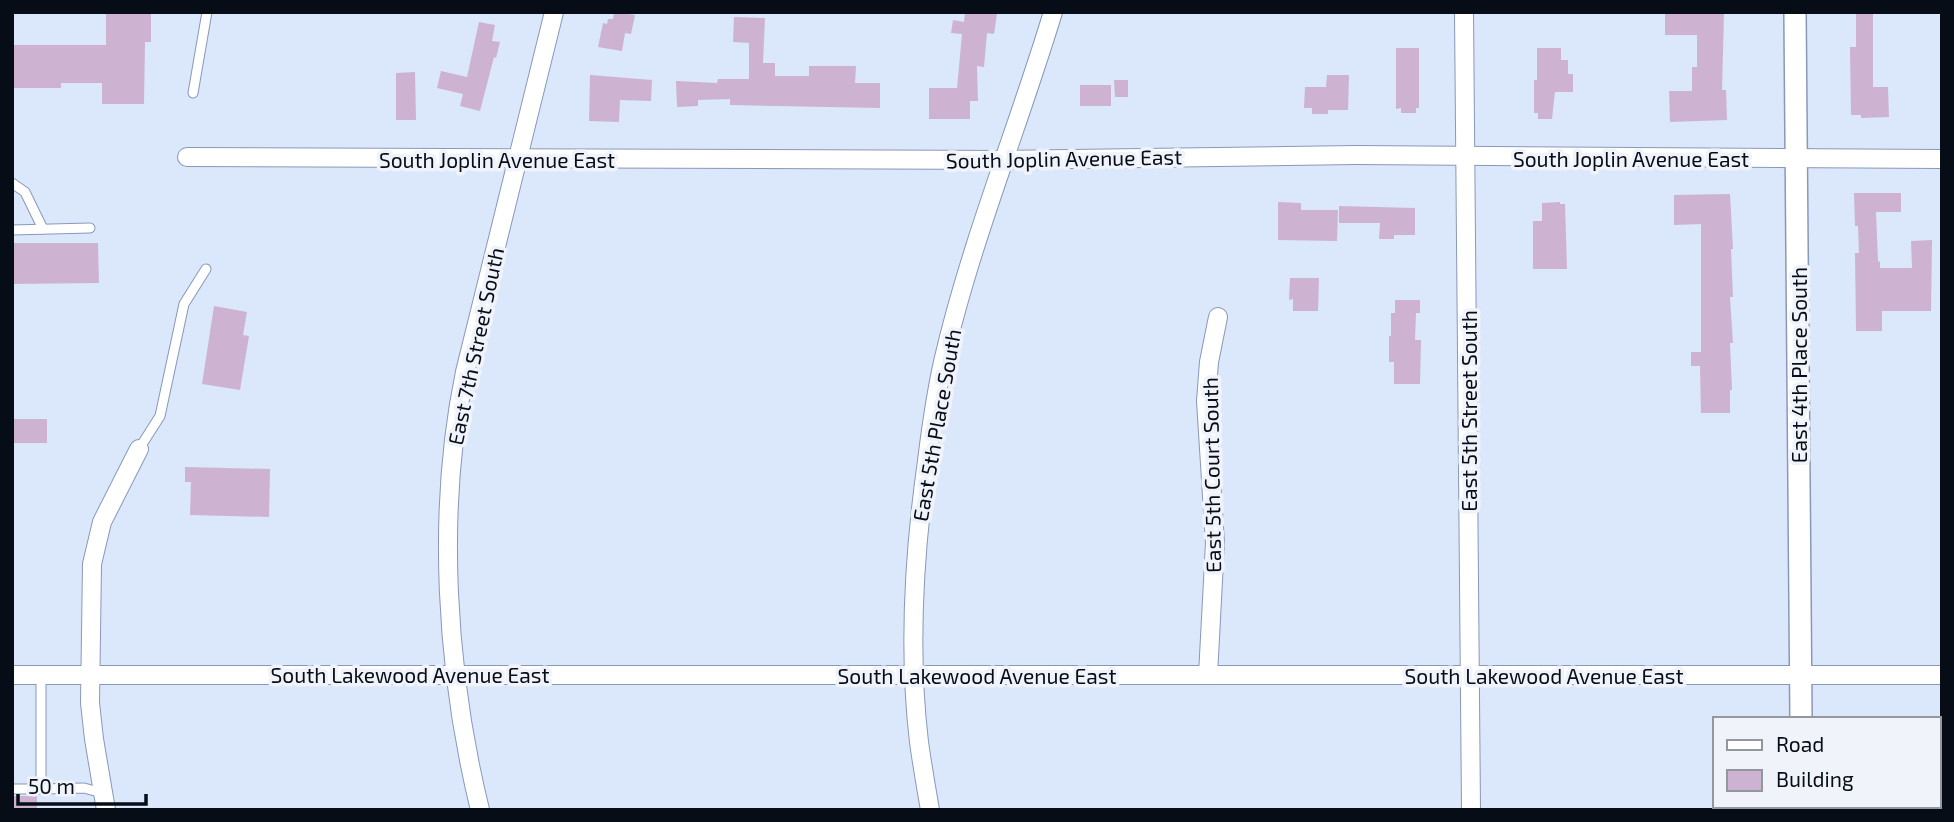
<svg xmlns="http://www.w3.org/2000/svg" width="1954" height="822" font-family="'Exo 2',sans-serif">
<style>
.building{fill:#cdb3d1}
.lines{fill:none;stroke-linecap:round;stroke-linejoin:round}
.service-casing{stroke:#8899b8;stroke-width:11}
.minor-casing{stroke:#8899b8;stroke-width:20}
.tertiary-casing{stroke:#8899b8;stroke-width:24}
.service{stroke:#fff;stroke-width:9}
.minor{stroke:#fff;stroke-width:18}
.tertiary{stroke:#fff;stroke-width:21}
.labels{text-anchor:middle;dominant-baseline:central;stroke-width:7;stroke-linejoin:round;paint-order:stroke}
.street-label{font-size:21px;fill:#070d17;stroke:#f0f4fa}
</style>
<rect width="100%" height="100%" fill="#dbe7fb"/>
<g class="building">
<polygon points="106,12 151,12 151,42 145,42 144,104 102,104 102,83 61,83 61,88 12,88 12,45 106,45"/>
<polygon points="614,12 635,15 631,34 625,33 622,51 598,47 603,23 607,24 608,19 613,19"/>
<polygon points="965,12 997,14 994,34 987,33 984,67 977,66 978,101 970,101 970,119 929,119 929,88 957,88 962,34 951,33 953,20 964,22"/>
<polygon points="1665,12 1724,12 1722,90 1726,90 1727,120 1670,122 1669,91 1692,91 1692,67 1697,67 1697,35 1665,35"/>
<polygon points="1856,12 1873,12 1873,87 1888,87 1889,117 1861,118 1861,115 1851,115 1850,47 1856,47"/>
<polygon points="734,17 765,18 763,63 775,63 775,76 809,76 809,66 856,66 855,83 880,83 880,108 730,105 730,99 698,100 698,106 677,107 676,81 717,83 718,79 749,79 749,43 733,42"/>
<polygon points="479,22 495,25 492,41 500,42 496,58 494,57 480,111 460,106 463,94 437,88 441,71 467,77"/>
<polygon points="1396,48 1419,48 1419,108 1416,108 1416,113 1401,113 1401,108 1396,109"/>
<polygon points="1537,48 1561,48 1561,60 1568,60 1568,74 1573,74 1573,92 1555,92 1552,119 1538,119 1538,113 1534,113 1534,80 1537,80"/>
<polygon points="415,72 416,120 396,120 396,73"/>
<polygon points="590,75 652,80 651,101 620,100 619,122 589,121"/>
<polygon points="1327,75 1349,75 1348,110 1328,110 1328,114 1312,114 1312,108 1304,108 1305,87 1326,87"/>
<polygon points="1114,80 1128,80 1128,97 1115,97"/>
<rect x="1080" y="85" width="31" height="21"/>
<polygon points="1854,193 1901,193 1901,212 1876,212 1878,261 1880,262 1880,268 1912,268 1911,241 1932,240 1931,311 1882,311 1882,331 1856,331 1855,253 1859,253 1858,226 1855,226"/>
<polygon points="1730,194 1733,249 1731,249 1733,297 1730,297 1733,343 1730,343 1732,390 1730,390 1730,413 1701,413 1700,366 1691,366 1691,352 1701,352 1701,224 1674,225 1674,195"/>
<polygon points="1278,202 1301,203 1301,210 1338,210 1337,241 1278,240"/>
<polygon points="1560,202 1560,204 1565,204 1567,269 1533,269 1533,221 1542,221 1542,203"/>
<polygon points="1339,206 1415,208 1415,235 1394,235 1394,239 1379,239 1380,223 1339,223"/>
<polygon points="12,243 98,243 99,283 12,284"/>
<polygon points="1290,278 1319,278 1318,311 1293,311 1293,299 1289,300"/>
<polygon points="1395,300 1420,300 1420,313 1416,313 1415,340 1421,340 1420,384 1394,384 1394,362 1389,362 1389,336 1391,336 1391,313 1395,313"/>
<polygon points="214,306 247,312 243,335 249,336 240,390 202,384"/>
<rect x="12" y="419" width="35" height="24"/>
<polygon points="185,467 270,469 269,517 190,515 191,482 185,482"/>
<rect x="12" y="796" width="25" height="14"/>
</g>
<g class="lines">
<g class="service-casing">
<g id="service">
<polyline points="193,93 207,12"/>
<polyline points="12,183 25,192 43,229"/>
<polyline points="12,230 90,228"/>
<polyline points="139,449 160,416 184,304 206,269"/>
<polyline points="41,675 41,789 84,788 102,793"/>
<polyline points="12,789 41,789"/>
</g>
</g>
<g class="minor-casing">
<g id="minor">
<polyline points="1464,12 1471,810"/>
<polyline points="187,157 1003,160 1355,155 1942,159"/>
<polyline points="12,675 1942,675"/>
<polyline points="1208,675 1215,543 1206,401 1209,362 1218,317"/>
<polyline points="106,810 94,739 90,703 92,564 102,522 139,449"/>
<path d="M480 810C446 671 436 511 465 372L554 12"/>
<path d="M930 810C926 787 922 764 919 742 908 649 914 553 927 461 931 428 936 394 943 362 970 244 1018 128 1053 12"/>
</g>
</g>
<g class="tertiary-casing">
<g id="tertiary">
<polyline points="1795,12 1801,719"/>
<polyline points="1801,806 1802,810"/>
</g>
</g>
<use href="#service" class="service"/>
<use href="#minor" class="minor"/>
<use href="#tertiary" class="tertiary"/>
</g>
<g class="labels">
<g class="street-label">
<text transform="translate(1064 158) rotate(-1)">South Joplin Avenue East</text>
<text x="1631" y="158">South Joplin Avenue East</text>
<text x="497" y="159">South Joplin Avenue East</text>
<text transform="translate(475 346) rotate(-78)">East 7th Street South</text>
<text transform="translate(1798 365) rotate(-90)">East 4th Place South</text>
<text transform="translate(1468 411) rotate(-90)">East 5th Street South</text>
<text transform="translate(936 425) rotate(-80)">East 5th Place South</text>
<text transform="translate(1211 475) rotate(-91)">East 5th Court South</text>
<text x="410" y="674">South Lakewood Avenue East</text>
<text x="977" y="675">South Lakewood Avenue East</text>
<text x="1544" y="675">South Lakewood Avenue East</text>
</g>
</g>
<rect width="1954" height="822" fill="none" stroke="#070d17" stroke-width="28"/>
<rect x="1713" y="717" width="228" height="91" fill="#f0f4fa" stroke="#93989f" stroke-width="2"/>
<rect x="1727" y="740" width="35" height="10" fill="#ffffff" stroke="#93989f" stroke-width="2"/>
<text x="1776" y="752" font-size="21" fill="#070d17">Road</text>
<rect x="1727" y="770" width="35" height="21" fill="#cdb3d1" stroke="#93989f" stroke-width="2"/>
<text x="1776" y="787" font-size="21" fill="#070d17">Building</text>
<path d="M18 794v10h128v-10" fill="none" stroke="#070d17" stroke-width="3.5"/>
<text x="28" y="794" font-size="21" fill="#070d17" stroke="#f0f4fa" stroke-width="5" paint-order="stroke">50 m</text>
</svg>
